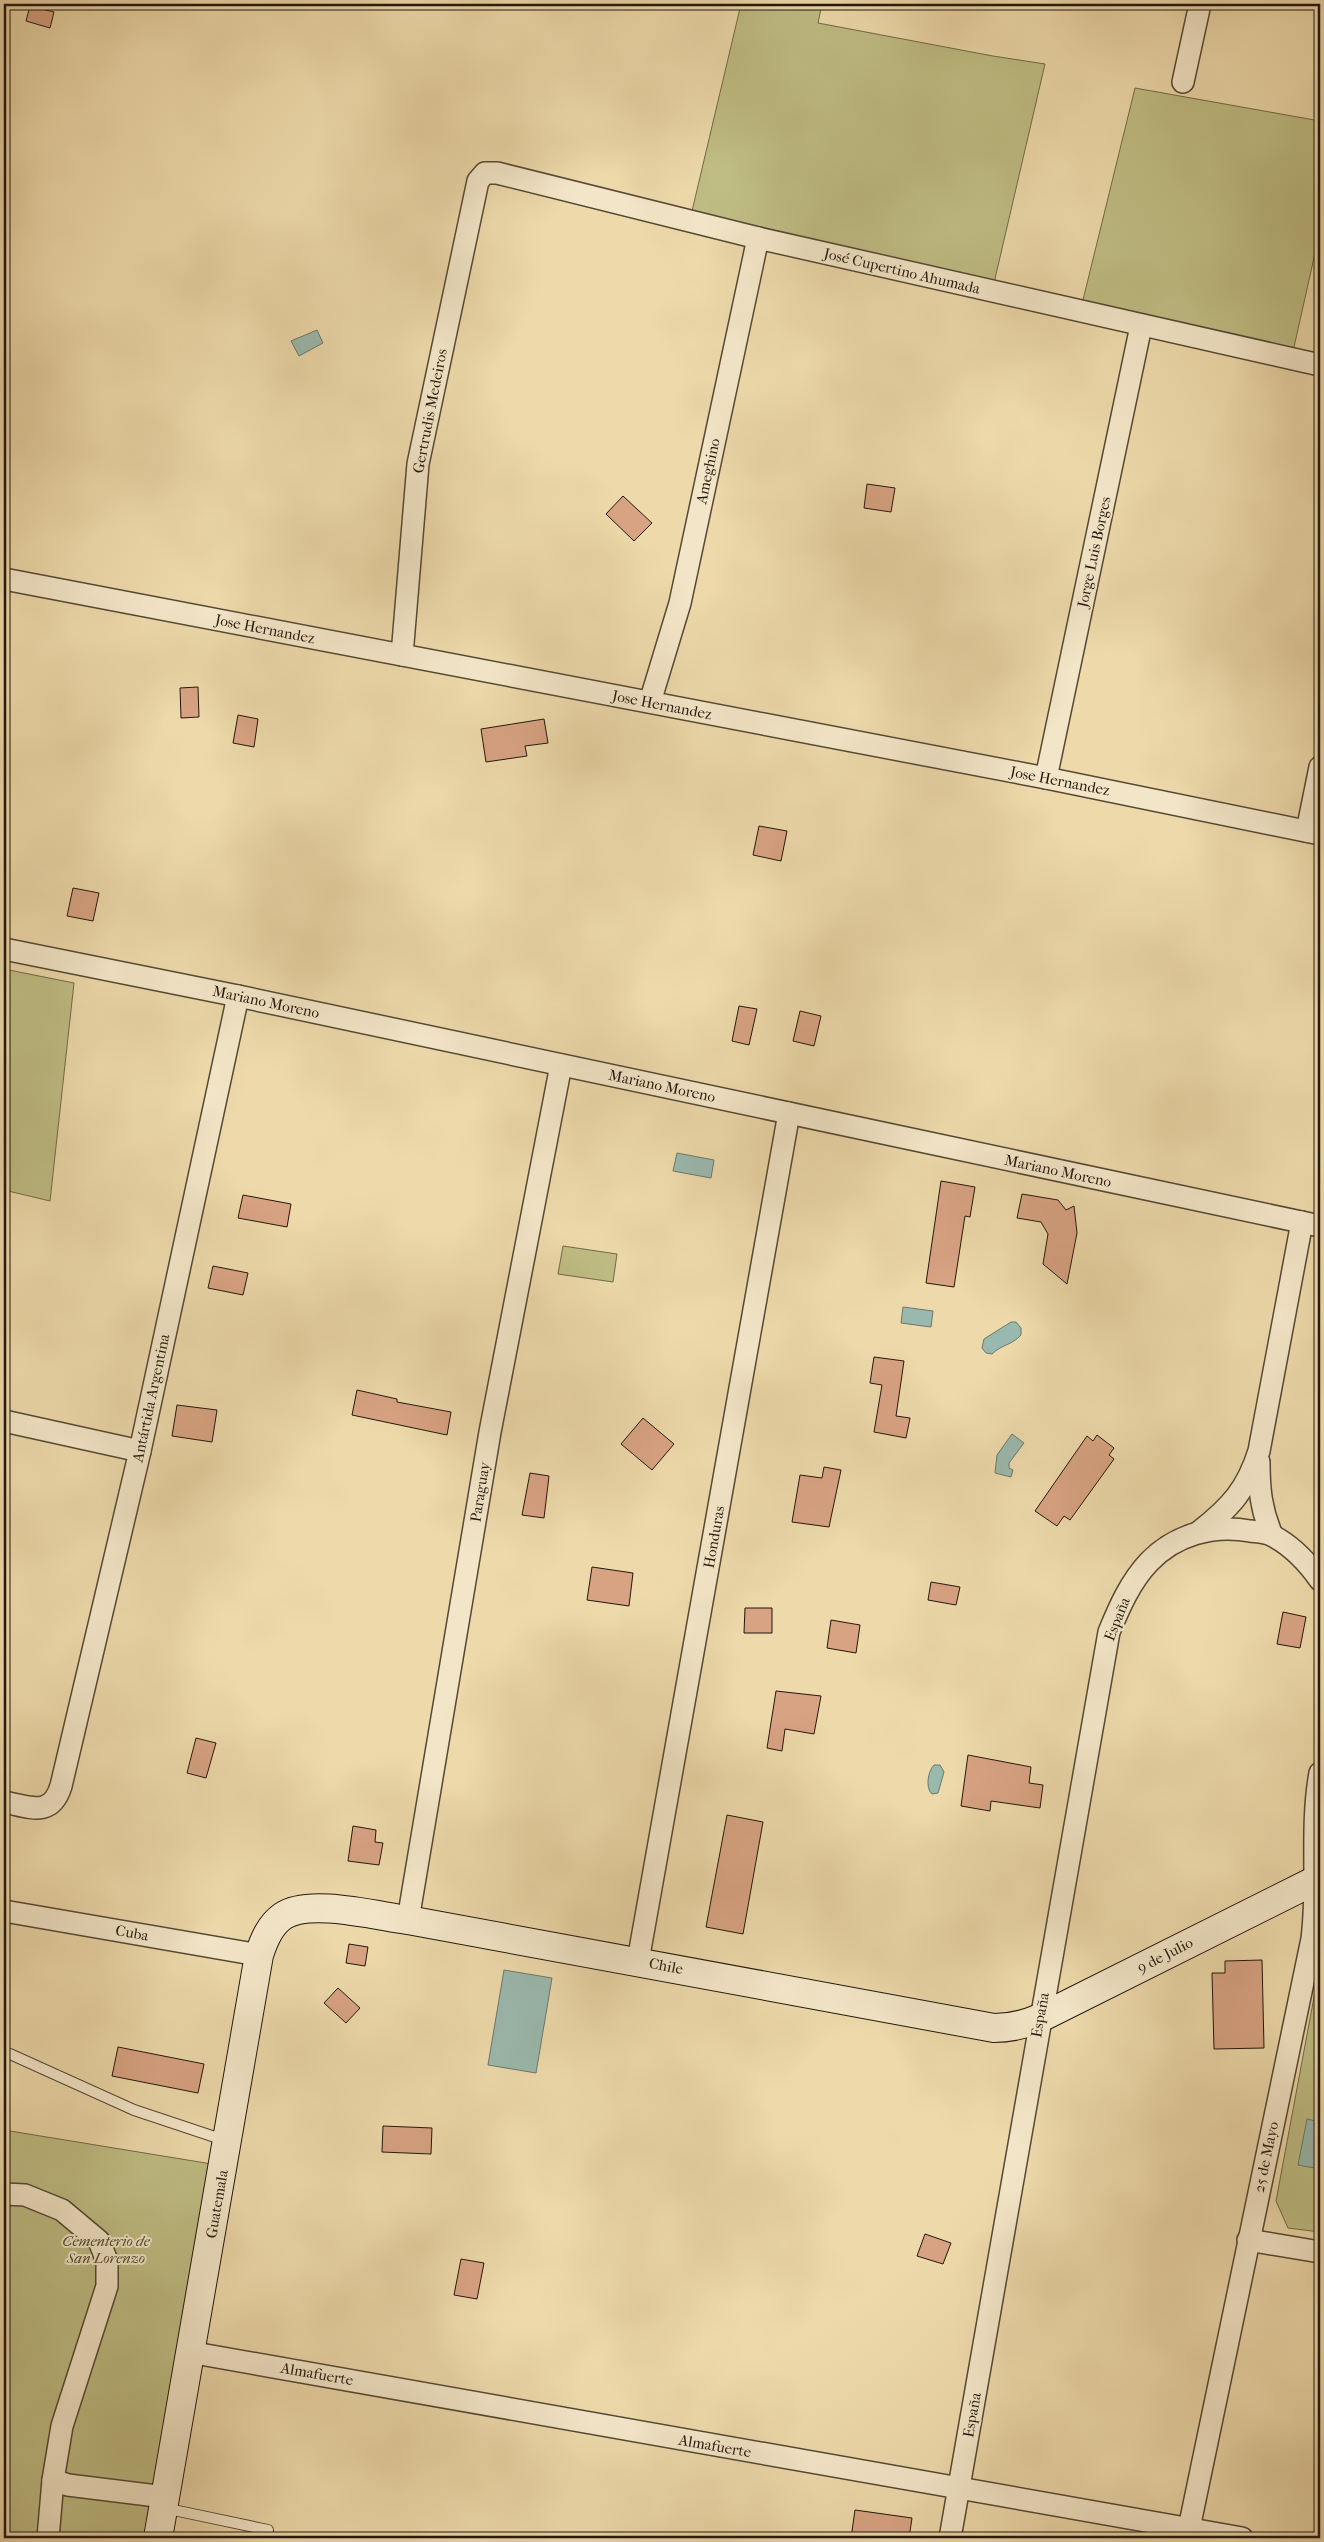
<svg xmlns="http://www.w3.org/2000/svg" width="1324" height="2542" font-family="'IM FELL French Canon',serif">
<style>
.green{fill:#bfbd84;stroke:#716a48}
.water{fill:#9ab9ae;stroke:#6a786d}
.building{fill:#d8a383;stroke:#23170c}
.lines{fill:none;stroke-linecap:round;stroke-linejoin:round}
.lane-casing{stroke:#564834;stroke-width:12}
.street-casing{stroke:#564834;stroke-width:24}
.secondary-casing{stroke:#23170c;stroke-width:30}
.lane{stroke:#f3e6c8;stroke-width:10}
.street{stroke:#f3e6c8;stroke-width:21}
.secondary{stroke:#f3e6c8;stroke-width:28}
.labels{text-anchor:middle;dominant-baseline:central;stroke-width:4;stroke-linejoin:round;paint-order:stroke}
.street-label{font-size:15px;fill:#23170c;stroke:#f3e6c8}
.park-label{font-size:15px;font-style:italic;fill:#524930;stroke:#f3e6c8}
</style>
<rect width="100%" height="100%" fill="#edd9aa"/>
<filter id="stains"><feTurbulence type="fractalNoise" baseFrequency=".004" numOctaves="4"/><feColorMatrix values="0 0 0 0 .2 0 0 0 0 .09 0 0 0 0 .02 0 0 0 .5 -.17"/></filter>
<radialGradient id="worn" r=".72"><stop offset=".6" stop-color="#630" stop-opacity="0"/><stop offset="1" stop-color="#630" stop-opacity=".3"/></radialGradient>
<g class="green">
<polygon points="741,4 822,4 818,23 993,56 1045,64 994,283 692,211"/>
<polygon points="1135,88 1320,121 1320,231 1292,356 1082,304"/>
<polygon points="4,969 74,983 50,1201 4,1190"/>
<polygon points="563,1246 617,1254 613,1282 558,1274"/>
<polygon points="1320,1965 1320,2232 1288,2228 1276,2201"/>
<polygon points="4,2130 224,2166 158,2538 4,2538"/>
</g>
<g class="water">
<polygon points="317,330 323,343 299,356 291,341"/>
<polygon points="677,1153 714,1160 711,1178 673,1171"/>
<polygon points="903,1307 933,1311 931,1327 901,1323"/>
<path d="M1011 1322H1016L1021 1328V1335C1012 1345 1001 1345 992 1354L986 1353 982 1348 984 1339Z"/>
<polygon points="1012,1434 1024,1443 1009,1463 1009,1468 1013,1470 1011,1477 995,1473 997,1455"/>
<path d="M934 1765H940L944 1772 938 1793 932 1794C925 1788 928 1771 934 1765Z"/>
<polygon points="504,1970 552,1978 536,2073 488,2065"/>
<polygon points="1307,2119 1320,2122 1320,2169 1298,2165"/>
</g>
<g class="building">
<polygon points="30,6 54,12 50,28 26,21"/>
<polygon points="867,484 895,488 891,512 864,508"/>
<polygon points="623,496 652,523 634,541 606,514"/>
<polygon points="198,687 199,717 181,718 180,688"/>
<polygon points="238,715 258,719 254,747 233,743"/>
<polygon points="544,719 548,743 525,746 527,756 486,762 481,729"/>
<polygon points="759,826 787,831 781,861 753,855"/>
<polygon points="73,888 99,893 93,921 67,916"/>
<polygon points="739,1006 757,1009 749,1045 732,1041"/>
<polygon points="800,1011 821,1016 814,1046 793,1041"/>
<polygon points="941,1181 975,1187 970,1217 965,1216 954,1287 926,1283"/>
<polygon points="1022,1194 1058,1200 1066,1210 1074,1206 1077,1233 1067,1284 1043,1264 1048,1234 1041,1222 1017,1218"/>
<polygon points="243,1195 291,1204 287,1227 238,1218"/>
<polygon points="213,1266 248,1273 243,1295 208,1288"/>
<polygon points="874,1357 904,1361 896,1416 910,1418 906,1438 874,1432 882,1385 870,1383"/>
<polygon points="357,1390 397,1399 397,1402 451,1412 447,1435 352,1415"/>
<polygon points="177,1405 217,1410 212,1442 172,1436"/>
<polygon points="643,1418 674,1444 652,1470 621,1444"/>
<polygon points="1097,1435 1114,1448 1109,1455 1114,1459 1070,1520 1064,1516 1057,1526 1035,1511 1087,1436 1093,1441"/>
<polygon points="824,1467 841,1470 829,1527 792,1522 800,1475 822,1478"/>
<polygon points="530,1473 549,1476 544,1518 522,1515"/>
<polygon points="592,1567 633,1573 629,1606 587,1600"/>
<polygon points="931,1582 960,1587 956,1605 928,1600"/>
<polygon points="745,1608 772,1608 772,1633 744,1633"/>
<polygon points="1283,1612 1306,1617 1300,1648 1277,1644"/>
<polygon points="831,1620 860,1625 856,1653 827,1648"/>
<polygon points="776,1691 821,1696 814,1734 785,1729 782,1751 767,1748"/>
<polygon points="196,1738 216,1743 206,1778 187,1773"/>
<polygon points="968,1755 1031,1767 1029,1783 1043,1785 1040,1808 991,1801 990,1811 961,1806"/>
<polygon points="727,1815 763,1822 743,1934 706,1927"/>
<polygon points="353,1826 376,1830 375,1842 383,1843 379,1865 348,1861"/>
<polygon points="349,1944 368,1947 365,1966 346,1963"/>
<polygon points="1262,1960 1264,2048 1214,2049 1212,1973 1225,1973 1225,1961"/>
<polygon points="338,1988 360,2008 346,2023 324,2003"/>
<polygon points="118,2047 204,2064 198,2093 112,2076"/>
<polygon points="383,2126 432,2128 431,2154 382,2152"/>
<polygon points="925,2234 951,2243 943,2264 917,2256"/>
<polygon points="461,2259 484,2263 477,2299 454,2295"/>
<polygon points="855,2510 912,2518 909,2538 851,2538"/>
</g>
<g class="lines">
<g class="lane-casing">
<g id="lane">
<polyline points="10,2054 134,2110 227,2141"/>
<polyline points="164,2508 268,2530"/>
</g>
</g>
<g class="street-casing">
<g id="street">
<polyline points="1183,82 1200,4"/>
<polyline points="4,579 1046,778 1320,834"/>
<polyline points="402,655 418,464 478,181 485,173 497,173 758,238 1320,365"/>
<polyline points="650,702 680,603 758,238"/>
<polyline points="1046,778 1141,326"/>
<polyline points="1307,831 1320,767"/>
<polyline points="4,949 238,996 1320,1226"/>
<polyline points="4,1421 140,1451"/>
<path d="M1259 1462C1259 1489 1261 1510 1272 1535"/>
<path d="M1200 1531C1231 1507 1247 1489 1259 1451L1302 1222"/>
<path d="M4 1802C30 1807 51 1818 61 1786L140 1451 238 996"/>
<polyline points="4,1911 259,1955"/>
<polyline points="408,1920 490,1432 561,1065"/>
<polyline points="638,1961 789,1113"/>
<polyline points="4,2194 25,2195 62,2210 99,2241 107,2261 107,2286 62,2426 53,2480 48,2538"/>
<polyline points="1248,2240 1320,2252"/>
<polyline points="189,2352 1242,2538"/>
<polyline points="53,2480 68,2485 165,2497"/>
<path d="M950 2538 1109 1632C1119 1608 1130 1582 1149 1562 1175 1535 1213 1524 1250 1531 1257 1532 1267 1532 1273 1536 1292 1546 1308 1563 1320 1580"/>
<path d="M1187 2538 1312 1939C1319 1884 1310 1828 1320 1773"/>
</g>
</g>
<g class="secondary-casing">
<path id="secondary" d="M158 2538 259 1955C264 1940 270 1925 283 1916 309 1898 377 1916 408 1920L994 2028C1011 2028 1024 2025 1040 2018L1320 1878"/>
</g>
<use href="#lane" class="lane"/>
<use href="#street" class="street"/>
<use href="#secondary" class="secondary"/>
</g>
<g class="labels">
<g class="street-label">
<text transform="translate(902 271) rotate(13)">José Cupertino Ahumada</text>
<text transform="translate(430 411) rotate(-79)">Gertrudis Medeiros</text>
<text transform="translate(708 471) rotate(-78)">Ameghino</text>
<text transform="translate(1094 552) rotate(-78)">Jorge Luis Borges</text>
<text transform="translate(265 629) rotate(11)">Jose Hernandez</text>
<text transform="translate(662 705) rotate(11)">Jose Hernandez</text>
<text transform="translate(1060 781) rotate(11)">Jose Hernandez</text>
<text transform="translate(266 1002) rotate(12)">Mariano Moreno</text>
<text transform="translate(662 1086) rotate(12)">Mariano Moreno</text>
<text transform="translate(1058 1171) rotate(12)">Mariano Moreno</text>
<text transform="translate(151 1398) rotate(-78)">Antártida Argentina</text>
<text transform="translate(480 1492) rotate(-81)">Paraguay</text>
<text transform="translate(714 1537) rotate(-80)">Honduras</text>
<text transform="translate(1117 1619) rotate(-68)">España</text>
<text transform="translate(132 1933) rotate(10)">Cuba</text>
<text transform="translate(1165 1955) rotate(-27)">9 de Julio</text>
<text transform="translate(666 1966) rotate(11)">Chile</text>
<text transform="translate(1040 2015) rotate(-80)">España</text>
<text transform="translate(1266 2157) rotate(-78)">25 de Mayo</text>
<text transform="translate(217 2204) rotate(-80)">Guatemala</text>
<text transform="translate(317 2374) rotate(10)">Almafuerte</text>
<text transform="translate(972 2415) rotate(-80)">España</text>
<text transform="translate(715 2446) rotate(10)">Almafuerte</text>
</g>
<g class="park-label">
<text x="106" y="2241">Cementerio de<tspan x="106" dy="17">San Lorenzo</tspan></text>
</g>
</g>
<rect width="1324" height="2542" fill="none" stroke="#edd9aa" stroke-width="20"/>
<rect x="5" y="5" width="1314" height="2532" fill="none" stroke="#23170c" stroke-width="2.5"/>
<rect x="10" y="10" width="1304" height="2522" fill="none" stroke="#23170c"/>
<rect width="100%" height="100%" filter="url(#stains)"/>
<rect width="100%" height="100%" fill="url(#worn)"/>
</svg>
